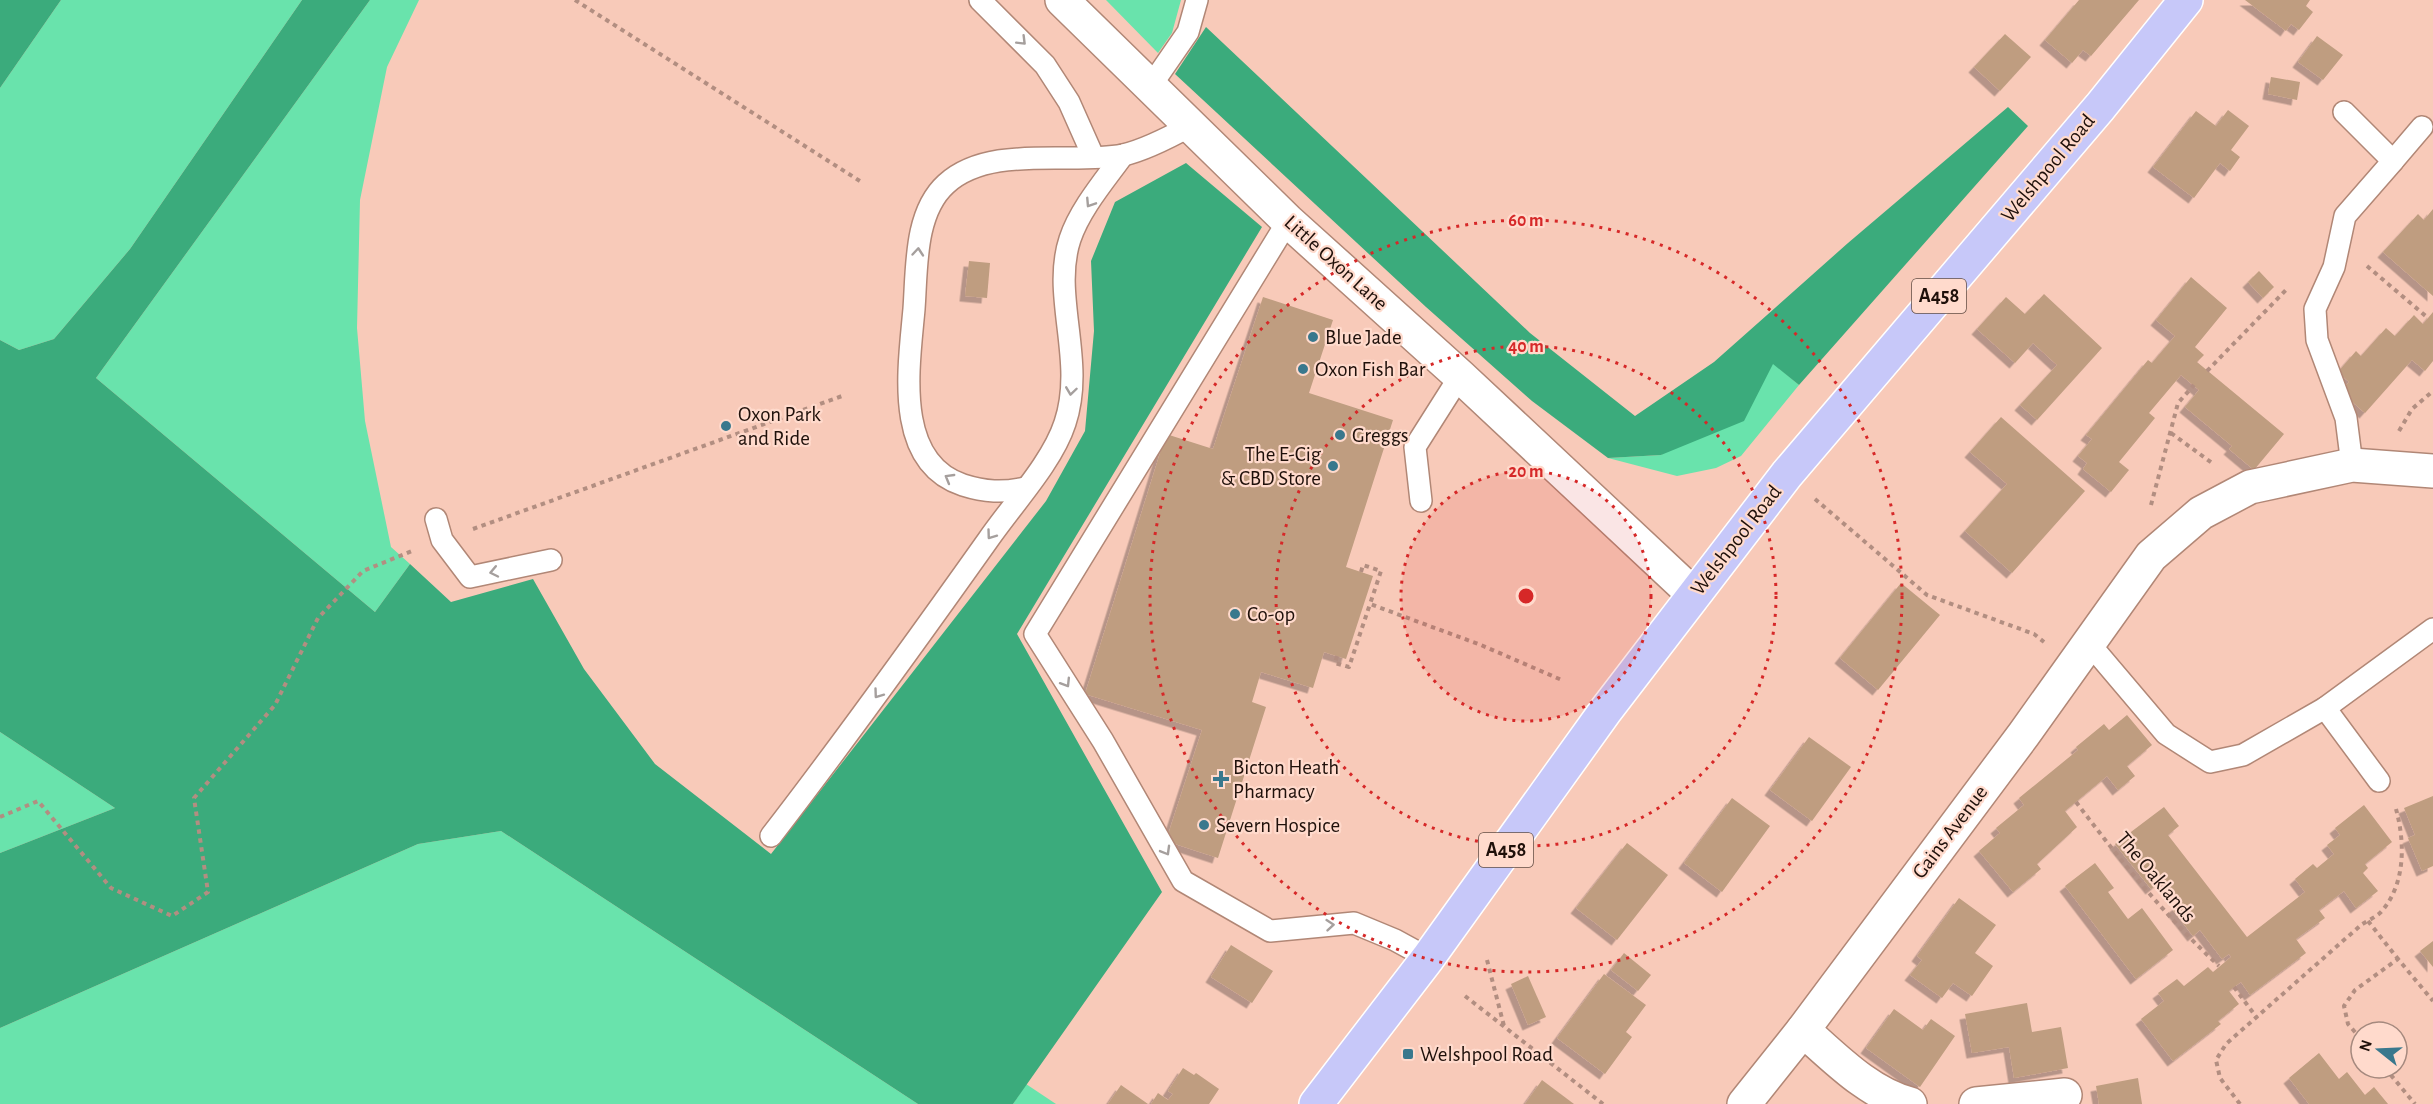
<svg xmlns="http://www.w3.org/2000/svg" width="2433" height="1104" font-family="'Alegreya Sans',sans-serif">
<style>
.green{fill:#69e3ac}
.forest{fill:#3bab7c}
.building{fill:#bf9d80;filter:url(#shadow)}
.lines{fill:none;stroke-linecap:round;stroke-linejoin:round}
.service-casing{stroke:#b18776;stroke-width:24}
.minor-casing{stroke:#b18776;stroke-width:36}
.primary-casing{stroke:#fff;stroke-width:36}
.path{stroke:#b28e81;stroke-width:4;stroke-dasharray:4.5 4.5;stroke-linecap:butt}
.service{stroke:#fff;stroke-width:21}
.minor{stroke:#fff;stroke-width:33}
.primary{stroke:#c7c8f9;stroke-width:33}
.oneway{stroke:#a59f9d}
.ring{fill:none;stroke:#d62828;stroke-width:3;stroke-dasharray:3 6}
.poi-dot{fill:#39788d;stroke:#ffdacc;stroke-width:2}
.labels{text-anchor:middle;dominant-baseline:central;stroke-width:4.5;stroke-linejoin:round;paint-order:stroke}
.shield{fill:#ffdacc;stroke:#624d44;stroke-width:1.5}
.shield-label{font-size:20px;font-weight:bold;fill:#1f100a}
.street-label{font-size:21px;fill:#1f100a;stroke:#ffdacc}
.poi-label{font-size:21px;fill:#1f100a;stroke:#ffdacc;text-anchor:start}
.centre{fill:#d62828;stroke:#ffdacc;stroke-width:3}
.ring-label{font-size:18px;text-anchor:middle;font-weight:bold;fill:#d62828;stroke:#ffdacc;stroke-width:4.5;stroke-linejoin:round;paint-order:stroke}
</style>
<defs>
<filter id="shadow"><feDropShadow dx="-5.5" dy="5.5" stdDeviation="0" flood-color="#0004"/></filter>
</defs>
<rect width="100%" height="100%" fill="#f8cab9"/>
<g class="green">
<polygon points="61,0 302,0 130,249 54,339 19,350 0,340 0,88"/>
<polygon points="370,0 419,0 387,67 360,200 357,328 365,421 391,547 410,564 375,612 96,378"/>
<polygon points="1106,0 1181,0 1172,33 1158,53"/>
<polygon points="1773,363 1799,385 1741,456 1716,468 1677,476 1608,458 1661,455"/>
<polygon points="0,732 115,808 0,853"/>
<polygon points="501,831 918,1104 0,1104 0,1028 418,844"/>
<polygon points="1026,1084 1056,1104 1013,1104"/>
</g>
<g class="forest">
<polygon points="0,0 61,0 0,88"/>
<polygon points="302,0 370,0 96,378 375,612 410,564 451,602 533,579 584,669 655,764 771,854 1046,501 1085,431 1094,331 1091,261 1115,202 1186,163 1262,227 1017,634 1162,892 1013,1104 918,1104 501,831 418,844 0,1028 0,853 115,808 0,732 0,340 19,350 54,339 130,249"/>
<polygon points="1206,27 1530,333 1635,416 1714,362 1848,243 2008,107 2028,126 1799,385 1773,364 1744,421 1661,455 1608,458 1532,401 1426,307 1175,74"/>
</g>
<g class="building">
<polygon points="2079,0 2139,0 2091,56 2083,50 2072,63 2045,40"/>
<polygon points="2245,0 2310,0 2306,6 2313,12 2299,30 2291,24 2286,31"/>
<polygon points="2005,34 2031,57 2000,91 1974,67"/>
<polygon points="2317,36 2343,55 2323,80 2298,62"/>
<polygon points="2271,77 2300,82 2297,100 2268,94"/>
<polygon points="2228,110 2249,126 2231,150 2240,157 2230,171 2220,163 2194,198 2153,167 2196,111 2216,126"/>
<polygon points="2433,209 2433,296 2383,252 2418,214 2424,220"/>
<polygon points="969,261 990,263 987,298 965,296"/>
<polygon points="2259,271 2274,287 2263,298 2248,282"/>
<polygon points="2191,277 2227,308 2195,347 2204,355 2197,362 2284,434 2254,470 2229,449 2232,446 2185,407 2199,390 2181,375 2149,413 2155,418 2119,462 2129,470 2111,492 2083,469 2087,463 2078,456 2092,439 2086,435 2148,360 2152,363 2175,336 2156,320"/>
<polygon points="2044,294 2102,348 2037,420 2020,405 2057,365 2033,343 2015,363 1977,329 2006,297 2025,314"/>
<polygon points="1263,297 1333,320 1309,393 1393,420 1346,567 1373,576 1346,659 1324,652 1313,688 1261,672 1252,702 1266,707 1218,858 1166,841 1202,730 1085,694 1166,434 1213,449"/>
<polygon points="2433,312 2433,361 2425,371 2412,360 2365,413 2340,391 2349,382 2338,372 2356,351 2361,356 2386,328 2395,336 2414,315 2423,324"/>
<polygon points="2001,417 2085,491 2012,573 1965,531 2007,484 1970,452"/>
<polygon points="1901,583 1940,615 1878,690 1840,658"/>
<polygon points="2127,715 2152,745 2127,766 2135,776 2118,790 2107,776 2065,811 2077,827 2037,864 2041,869 2013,892 1979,851 2000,833 1996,828 2024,805 2019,798 2078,750 2076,747 2104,724 2109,730"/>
<polygon points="1809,737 1851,767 1812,821 1770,790"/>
<polygon points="2433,796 2433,866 2422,871 2408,838 2415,835 2404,808"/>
<polygon points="1732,798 1770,826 1722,892 1684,863"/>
<polygon points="2364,805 2392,842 2365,864 2368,868 2363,873 2378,891 2356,908 2344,891 2319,910 2325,918 2296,939 2306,953 2250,995 2241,982 2234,987 2229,991 2239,1004 2218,1021 2221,1024 2173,1061 2141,1019 2164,1001 2158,993 2177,979 2184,986 2208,967 2213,972 2231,957 2229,954 2222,959 2200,930 2193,936 2172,909 2180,903 2162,880 2151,889 2115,844 2164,807 2179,826 2168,835 2247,937 2305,892 2295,879 2313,864 2317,868 2334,854 2327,845 2340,835 2335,828"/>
<polygon points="1627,843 1668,875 1617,940 1576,908"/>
<polygon points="2095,863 2114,888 2108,892 2128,919 2142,908 2173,950 2136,979 2065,886"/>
<polygon points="1959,898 1996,925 1975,953 1993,966 1972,996 1953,983 1942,998 1910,975 1922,960 1917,956"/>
<polygon points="2433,941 2433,967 2420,951"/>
<polygon points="1231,945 1273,971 1252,1003 1211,977"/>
<polygon points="1624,953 1651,975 1638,991 1611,970"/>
<polygon points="1604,974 1646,1005 1626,1032 1632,1037 1605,1074 1557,1038"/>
<polygon points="1528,976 1546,1017 1528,1025 1511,984"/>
<polygon points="2027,1003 2032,1032 2061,1027 2068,1068 2014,1078 2009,1047 1972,1053 1965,1014"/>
<polygon points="1894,1009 1923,1030 1931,1019 1955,1036 1920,1087 1866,1048"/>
<polygon points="2319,1053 2339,1079 2347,1072 2365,1095 2374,1087 2388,1104 2309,1104 2289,1078"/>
<polygon points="1183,1068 1194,1075 1196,1073 1219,1089 1209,1104 1151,1104 1158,1093 1168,1100 1173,1094 1168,1091"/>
<polygon points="2138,1078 2142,1104 2099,1104 2096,1086"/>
<polygon points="1542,1080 1574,1104 1525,1104"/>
<polygon points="1121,1085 1148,1104 1108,1104"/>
</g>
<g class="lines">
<g class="service-casing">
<g id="service">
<polyline points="980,0 1045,65 1069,102 1093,156"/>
<polyline points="1150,87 1188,32 1197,0"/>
<polyline points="2344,112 2393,161 2345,216 2334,267 2315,309 2317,340 2346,418 2352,465"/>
<polyline points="2393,161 2422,127"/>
<polyline points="1288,221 1035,634 1103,741 1183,881 1270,931 1354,923 1395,940 1428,958"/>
<path d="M1025 488C1003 493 985 492 963 485 893 462 909 366 914 309 917 269 914 213 946 184 990 144 1069 165 1123 155 1145 150 1170 137 1190 126"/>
<polyline points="1421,501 1415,447 1460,376"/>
<polyline points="436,519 442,540 470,577 551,560"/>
<polyline points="2088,642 2166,734 2210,762 2243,755 2325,708 2433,629"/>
<polyline points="2325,708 2379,781"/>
<path d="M771 836C846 739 917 640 988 540 1012 505 1052 463 1065 423 1086 360 1051 296 1070 239 1080 209 1105 180 1123 155"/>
</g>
</g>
<g class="minor-casing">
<g id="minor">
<polyline points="1062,0 1288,221 1460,376 1694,595"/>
<path d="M1803 1030C1835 1058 1868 1093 1910 1104"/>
<polyline points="1744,1104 1803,1030 2024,734 2151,556 2201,513 2250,487 2352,465 2433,471"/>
<polyline points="1976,1104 2065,1095"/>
</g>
</g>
<g class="primary-casing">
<polyline id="primary" points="1316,1104 1428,958 1606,710 1787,474 2100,107 2186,0"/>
</g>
<g class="path">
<polyline points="575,0 863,183"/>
<polyline points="2367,266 2428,318"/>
<polyline points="2207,371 2286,290"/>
<polyline points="2399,431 2412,409 2433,391"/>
<polyline points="2171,433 2212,463"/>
<polyline points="1815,499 1927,595 2034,634 2044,642"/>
<polyline points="2151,505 2178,403 2194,385"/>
<polyline points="473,529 842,396"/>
<polyline points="1361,572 1363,565 1381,571 1370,604 1481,645 1564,681"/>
<polyline points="1337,656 1335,663 1349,667 1370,604"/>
<path d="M2076 802C2120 860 2166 917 2219 966"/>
<polyline points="0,817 38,801 111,888 172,916 208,892 194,798 275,705 318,618 363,571 412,551"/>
<polyline points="2368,921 2398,959"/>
<polyline points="1487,960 1504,1026"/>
<polyline points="2234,987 2257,1018"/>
<polyline points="1465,996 1603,1104"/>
<polyline points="2361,1039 2348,1024 2344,1006 2355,990 2398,959 2433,1001"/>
<polyline points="2385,1068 2415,1104"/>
<path d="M2240 1104 2220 1078 2216 1060 2226 1044 2361 925C2367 921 2376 917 2381 912 2406 884 2405 842 2396 809"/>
</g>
<use href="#service" class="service"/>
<use href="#minor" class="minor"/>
<use href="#primary" class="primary"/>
</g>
<defs><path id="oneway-chevron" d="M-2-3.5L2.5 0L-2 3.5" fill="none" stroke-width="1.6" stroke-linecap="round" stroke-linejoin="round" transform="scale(1.5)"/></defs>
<g class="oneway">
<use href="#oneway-chevron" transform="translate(1022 41) rotate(45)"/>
<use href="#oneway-chevron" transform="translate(1090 203) rotate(123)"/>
<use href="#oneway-chevron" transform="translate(918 252) rotate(-85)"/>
<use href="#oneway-chevron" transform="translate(1071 391) rotate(98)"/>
<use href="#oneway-chevron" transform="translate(949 478) rotate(-150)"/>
<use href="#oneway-chevron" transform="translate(991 535) rotate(126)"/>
<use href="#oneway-chevron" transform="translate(494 572) rotate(168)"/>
<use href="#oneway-chevron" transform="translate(1066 683) rotate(58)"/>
<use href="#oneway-chevron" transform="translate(878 694) rotate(126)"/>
<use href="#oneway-chevron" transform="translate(1166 851) rotate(60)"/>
<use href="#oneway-chevron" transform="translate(1330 925) rotate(-5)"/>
</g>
<circle cx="1526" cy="596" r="125" fill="#d62828" fill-opacity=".12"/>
<g class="ring">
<circle cx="1526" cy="596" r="125"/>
<circle cx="1526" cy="596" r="250"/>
<circle cx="1526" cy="596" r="376"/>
</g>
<g class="poi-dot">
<circle cx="1313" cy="337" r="6"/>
<circle cx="1303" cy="369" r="6"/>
<circle cx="726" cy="426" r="6"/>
<circle cx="1340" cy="435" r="6"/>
<circle cx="1333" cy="466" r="6"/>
<circle cx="1235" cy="614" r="6"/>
<path d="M1218 770h6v6h6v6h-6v6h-6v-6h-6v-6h6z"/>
<circle cx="1204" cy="825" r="6"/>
<rect x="1402" y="1048" width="12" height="12" rx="3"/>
</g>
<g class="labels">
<g class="shield">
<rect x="1912" y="279" width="54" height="34" rx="4.5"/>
<rect x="1479" y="833" width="54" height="34" rx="4.5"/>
</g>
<g class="shield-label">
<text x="1939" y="296">A458</text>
<text x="1506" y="850">A458</text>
</g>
<g class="street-label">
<text transform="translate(2048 168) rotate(-50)">Welshpool Road</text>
<text transform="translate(1336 263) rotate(42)">Little Oxon Lane</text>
<text transform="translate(1736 540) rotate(-52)">Welshpool Road</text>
<text transform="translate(1950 832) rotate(-53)">Gains Avenue</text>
<text transform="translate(2156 877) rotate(50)">The Oaklands</text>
</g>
<g class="poi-label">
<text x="1325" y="337">Blue Jade</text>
<text x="1315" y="369">Oxon Fish Bar</text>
<text x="738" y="414">Oxon Park<tspan x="738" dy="24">and Ride</tspan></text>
<text x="1352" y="435">Greggs</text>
<text x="1321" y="454" text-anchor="end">The E-Cig<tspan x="1321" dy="24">&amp; CBD Store</tspan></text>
<text x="1247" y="614">Co-op</text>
<text x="1233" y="767">Bicton Heath<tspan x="1233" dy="24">Pharmacy</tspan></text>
<text x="1216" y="825">Severn Hospice</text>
<text x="1420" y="1054">Welshpool Road</text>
</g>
</g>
<circle cx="1526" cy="596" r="9" class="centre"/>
<g class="ring-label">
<text x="1526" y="226">60 m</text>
<text x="1526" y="352">40 m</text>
<text x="1526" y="477">20 m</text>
</g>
<g transform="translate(2379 1050) rotate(288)"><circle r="28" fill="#ffdacc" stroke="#a5897e" stroke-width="1.5"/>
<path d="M0-4.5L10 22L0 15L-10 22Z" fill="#39788d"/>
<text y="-9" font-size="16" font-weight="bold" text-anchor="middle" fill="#1f100a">N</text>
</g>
</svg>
